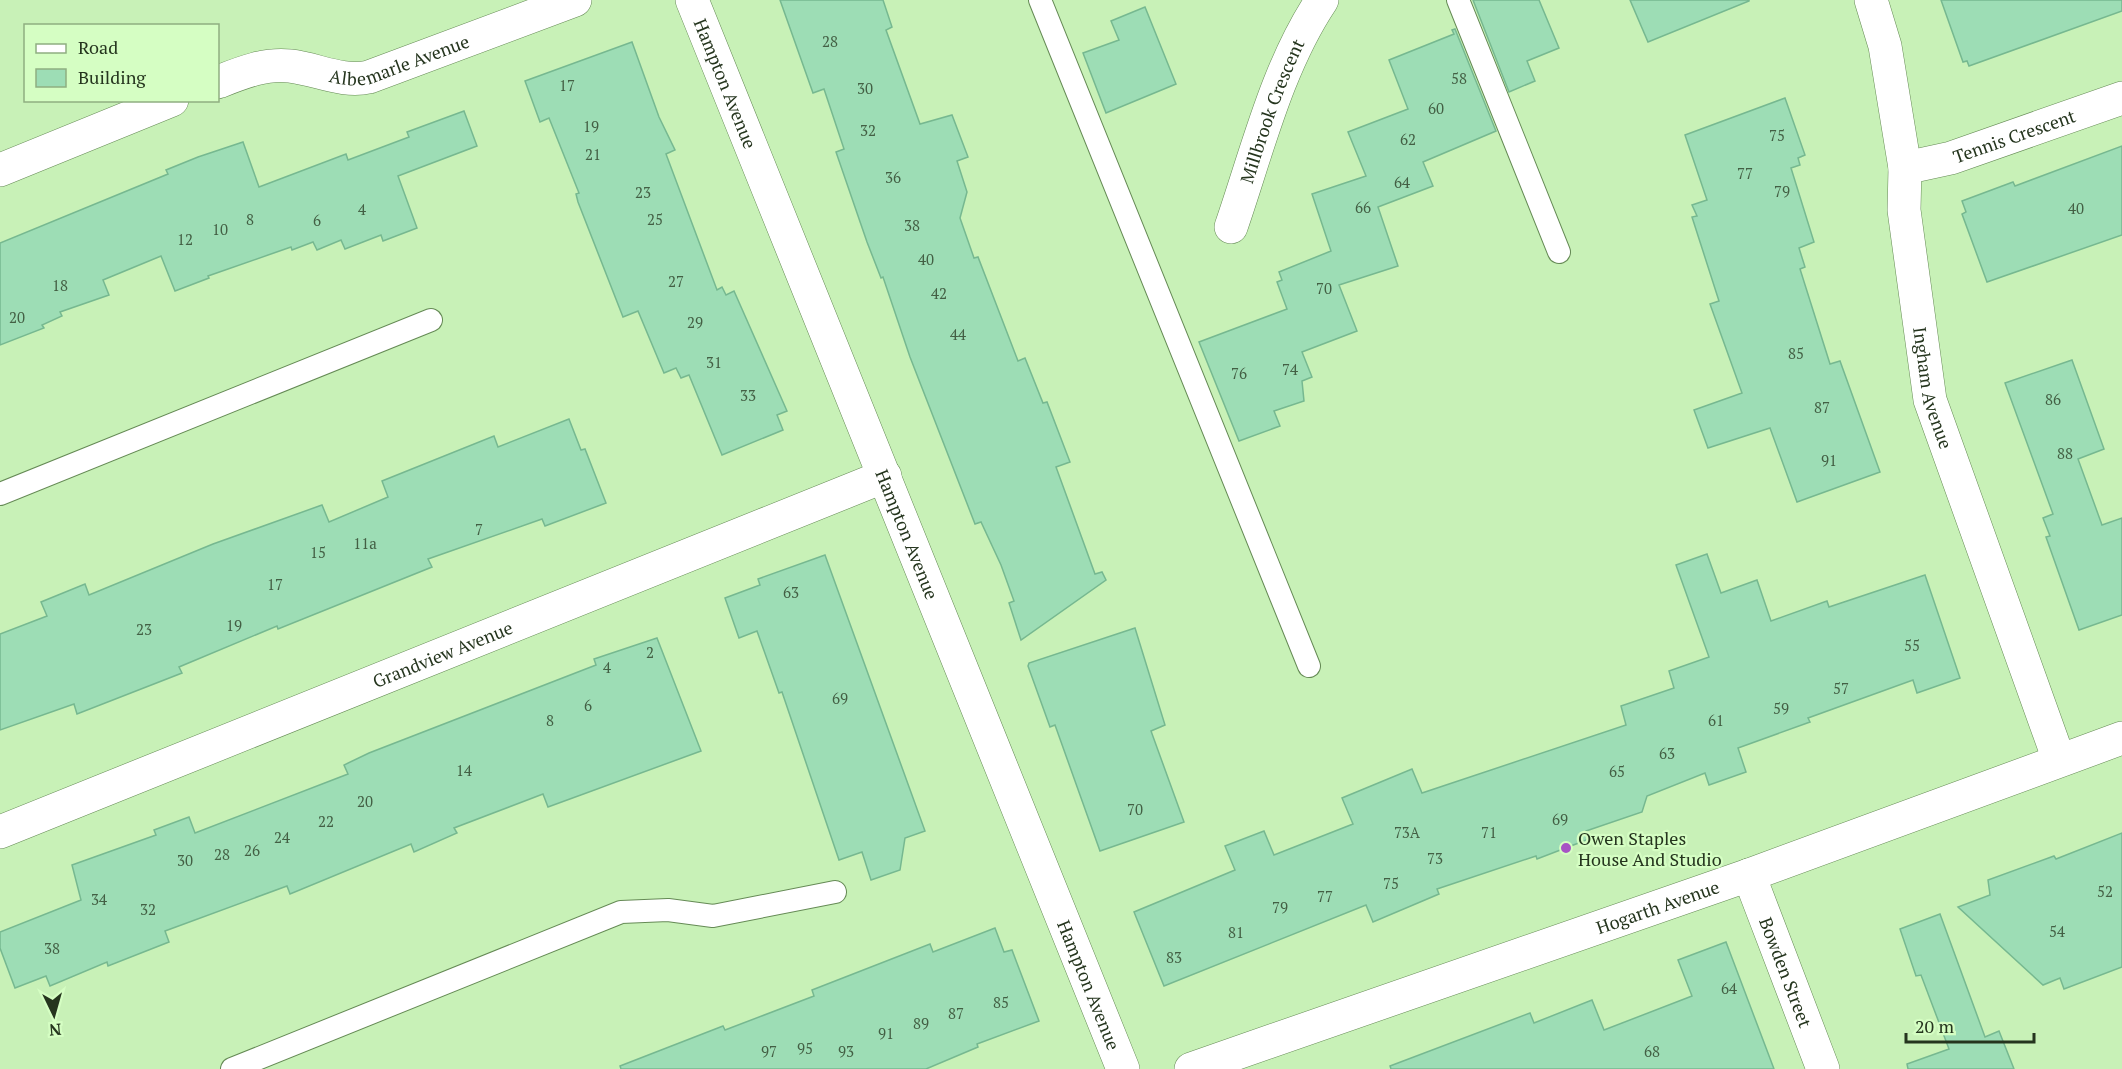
<svg xmlns="http://www.w3.org/2000/svg" width="2122" height="1069" font-family="'PT Serif',serif">
<style>
.building{fill:#9dddb5;stroke:#76b890;stroke-width:1.5}
.lines{fill:none;stroke-linecap:round;stroke-linejoin:round}
.lane-casing{stroke:#658a55;stroke-width:24}
.street-casing{stroke:#658a55;stroke-width:34}
.lane{stroke:#fff;stroke-width:22}
.street{stroke:#fff;stroke-width:33}
.poi-dot{fill:#a754c4;stroke:#d5fec3;stroke-width:2}
.labels{text-anchor:middle;dominant-baseline:central;stroke-width:4.5;stroke-linejoin:round;paint-order:stroke}
.number-label{font-size:15px;fill:#435f44}
.street-label{font-size:18px;fill:#25351e;stroke:#d5fec3}
.poi-label{font-size:18px;fill:#25351e;stroke:#d5fec3;text-anchor:start}
</style>
<rect width="100%" height="100%" fill="#c8f1b7"/>
<g class="building">
<polygon points="780,0 883,0 892,27 886,30 920,124 952,115 968,157 957,161 967,192 960,218 974,258 978,257 1018,361 1025,358 1043,403 1047,402 1070,462 1056,467 1095,574 1102,572 1106,580 1021,640 1009,603 1014,601 1001,565 981,522 975,524 910,357 883,277 881,278 867,242 836,152 844,149 824,89 813,93"/>
<polygon points="1473,0 1539,0 1559,48 1527,61 1535,81 1509,92"/>
<polygon points="1630,0 1749,0 1749,1 1648,42"/>
<polygon points="1941,0 2122,0 2122,11 1969,66 1967,61 1963,62"/>
<polygon points="1145,7 1176,84 1106,113 1083,53 1119,40 1111,21"/>
<polygon points="1455,29 1496,131 1423,162 1433,186 1378,207 1398,266 1339,285 1357,331 1302,352 1312,377 1302,381 1304,401 1274,411 1280,426 1239,441 1199,342 1287,309 1277,282 1282,280 1279,272 1331,251 1312,194 1366,176 1348,132 1408,109 1389,60 1454,34 1452,30"/>
<polygon points="632,42 659,117 675,150 666,154 717,290 722,287 726,295 734,291 787,411 777,415 783,430 722,455 689,375 681,378 676,368 664,373 638,311 623,317 578,202 576,194 579,193 549,118 540,122 525,81"/>
<polygon points="1785,98 1805,155 1798,158 1800,165 1791,168 1814,242 1799,248 1805,267 1800,269 1830,364 1840,361 1880,472 1797,502 1770,428 1708,448 1694,410 1742,393 1710,304 1719,301 1692,217 1697,216 1692,205 1707,200 1685,135"/>
<polygon points="464,111 477,146 398,176 417,228 383,241 381,235 345,249 341,240 317,250 313,242 292,250 291,247 208,276 209,278 175,291 161,256 103,280 109,295 60,312 62,316 42,325 44,328 0,345 0,243 168,174 166,170 198,157 243,142 259,187 346,154 348,160 409,137 407,132"/>
<polygon points="2122,146 2122,235 1987,282 1962,214 1966,212 1962,201 2013,182 2015,186"/>
<polygon points="2072,360 2104,449 2078,459 2102,525 2122,518 2122,615 2079,630 2046,537 2050,536 2043,518 2053,514 2005,383"/>
<polygon points="569,419 581,450 585,449 606,503 545,526 542,519 428,559 432,567 278,629 277,626 179,667 182,673 77,714 74,704 0,730 0,634 47,616 41,602 85,584 89,595 213,544 322,505 329,522 388,497 382,481 494,436 498,447"/>
<polygon points="1707,554 1721,593 1757,580 1771,621 1827,601 1829,607 1925,575 1960,678 1917,693 1913,680 1808,718 1810,722 1738,748 1746,772 1709,785 1705,773 1647,796 1642,812 1586,831 1589,839 1537,859 1536,856 1437,889 1439,894 1373,922 1366,905 1164,986 1134,912 1235,870 1225,846 1264,831 1274,855 1353,824 1342,798 1412,769 1422,793 1626,725 1621,706 1674,688 1669,671 1709,657 1676,565"/>
<polygon points="825,555 925,831 905,838 900,870 871,880 862,852 839,860 782,692 779,693 757,631 739,638 725,598 760,585 758,579"/>
<polygon points="1135,628 1165,725 1151,731 1184,822 1100,851 1055,725 1050,727 1028,666 1029,663"/>
<polygon points="657,638 701,751 548,807 543,794 454,828 457,833 414,852 411,844 290,894 287,886 165,931 169,942 108,966 107,962 50,986 46,976 15,988 0,948 0,932 81,900 72,865 156,835 154,830 189,817 195,833 348,774 344,765 369,753 596,665 594,659"/>
<polygon points="2122,833 2122,967 2064,989 2060,978 2043,985 1958,907 1990,895 1988,880 2054,856 2056,859"/>
<polygon points="1940,914 1985,1037 1999,1031 2014,1069 1908,1069 1907,1064 1949,1049 1921,975 1916,976 1900,929"/>
<polygon points="995,928 1004,952 1012,950 1039,1021 977,1044 978,1047 926,1069 621,1069 620,1066 723,1026 725,1030 814,996 812,990 930,944 933,952"/>
<polygon points="1726,942 1774,1069 1391,1069 1390,1066 1530,1013 1534,1023 1592,1000 1604,1030 1692,996 1678,960"/>
</g>
<g class="lines">
<g class="lane-casing">
<g id="lane">
<polyline points="1040,0 1309,666"/>
<polyline points="1458,0 1559,252"/>
<polyline points="0,494 431,320"/>
<polyline points="232,1069 621,912 668,910 713,916 835,892"/>
</g>
</g>
<g class="street-casing">
<g id="street">
<path id="s1" d="M692 0 1123 1069"/>
<path id="s2" d="M1871 0 1885 46 1905 168 1904 210 1930 400 2059 760"/>
<path id="s3" d="M218 82C241 73 265 63 290 66 317 69 342 83 369 77L575 0"/>
<path id="s4" d="M1905 168 1951 158 2122 98"/>
<polyline points="0,170 172,100"/>
<path id="s5" d="M1231 227C1257 152 1277 67 1322 0"/>
<path id="s6" d="M0 832 885 476"/>
<path id="s7" d="M1749 875 1823 1069"/>
<path id="s8" d="M1191 1069 1749 875 2122 738"/>
</g>
</g>
<use href="#lane" class="lane"/>
<use href="#street" class="street"/>
</g>
<circle class="poi-dot" cx="1566" cy="848" r="6"/>
<g class="labels">
<g class="number-label">
<text x="830" y="41">28</text>
<text x="1459" y="78">58</text>
<text x="567" y="85">17</text>
<text x="865" y="88">30</text>
<text x="1436" y="108">60</text>
<text x="591" y="126">19</text>
<text x="868" y="130">32</text>
<text x="1777" y="135">75</text>
<text x="1408" y="139">62</text>
<text x="593" y="154">21</text>
<text x="1745" y="173">77</text>
<text x="893" y="177">36</text>
<text x="1402" y="182">64</text>
<text x="1782" y="191">79</text>
<text x="643" y="192">23</text>
<text x="1363" y="207">66</text>
<text x="2076" y="208">40</text>
<text x="362" y="209">4</text>
<text x="250" y="219">8</text>
<text x="655" y="219">25</text>
<text x="317" y="220">6</text>
<text x="912" y="225">38</text>
<text x="220" y="229">10</text>
<text x="185" y="239">12</text>
<text x="926" y="259">40</text>
<text x="676" y="281">27</text>
<text x="60" y="285">18</text>
<text x="1324" y="288">70</text>
<text x="939" y="293">42</text>
<text x="17" y="317">20</text>
<text x="695" y="322">29</text>
<text x="958" y="334">44</text>
<text x="1796" y="353">85</text>
<text x="714" y="362">31</text>
<text x="1290" y="369">74</text>
<text x="1239" y="373">76</text>
<text x="748" y="395">33</text>
<text x="2053" y="399">86</text>
<text x="1822" y="407">87</text>
<text x="2065" y="453">88</text>
<text x="1829" y="460">91</text>
<text x="479" y="529">7</text>
<text x="365" y="543">11a</text>
<text x="318" y="552">15</text>
<text x="275" y="584">17</text>
<text x="791" y="592">63</text>
<text x="234" y="625">19</text>
<text x="144" y="629">23</text>
<text x="1912" y="645">55</text>
<text x="650" y="652">2</text>
<text x="607" y="667">4</text>
<text x="1841" y="688">57</text>
<text x="840" y="698">69</text>
<text x="588" y="705">6</text>
<text x="1781" y="708">59</text>
<text x="550" y="720">8</text>
<text x="1716" y="720">61</text>
<text x="1667" y="753">63</text>
<text x="464" y="770">14</text>
<text x="1617" y="771">65</text>
<text x="365" y="801">20</text>
<text x="1135" y="809">70</text>
<text x="1560" y="819">69</text>
<text x="326" y="821">22</text>
<text x="1407" y="832">73A</text>
<text x="1489" y="832">71</text>
<text x="282" y="837">24</text>
<text x="252" y="850">26</text>
<text x="222" y="854">28</text>
<text x="1435" y="858">73</text>
<text x="185" y="860">30</text>
<text x="1391" y="883">75</text>
<text x="2105" y="891">52</text>
<text x="1325" y="896">77</text>
<text x="99" y="899">34</text>
<text x="1280" y="907">79</text>
<text x="148" y="909">32</text>
<text x="2057" y="931">54</text>
<text x="1236" y="932">81</text>
<text x="52" y="948">38</text>
<text x="1174" y="957">83</text>
<text x="1729" y="988">64</text>
<text x="1001" y="1002">85</text>
<text x="956" y="1013">87</text>
<text x="921" y="1023">89</text>
<text x="886" y="1033">91</text>
<text x="805" y="1048">95</text>
<text x="769" y="1051">97</text>
<text x="846" y="1051">93</text>
<text x="1652" y="1051">68</text>
</g>
<g class="street-label">
<text stroke="none"><textPath href="#s3" startOffset="188">Albemarle Avenue</textPath></text>
<text stroke="none"><textPath href="#s1" startOffset="90">Hampton Avenue</textPath></text>
<text stroke="none"><textPath href="#s5" startOffset="123">Millbrook Crescent</textPath></text>
<text stroke="none"><textPath href="#s4" startOffset="114">Tennis Crescent</textPath></text>
<text stroke="none"><textPath href="#s2" startOffset="394">Ingham Avenue</textPath></text>
<text stroke="none"><textPath href="#s1" startOffset="576">Hampton Avenue</textPath></text>
<text stroke="none"><textPath href="#s6" startOffset="477">Grandview Avenue</textPath></text>
<text stroke="none"><textPath href="#s8" startOffset="494">Hogarth Avenue</textPath></text>
<text stroke="none"><textPath href="#s7" startOffset="104">Bowden Street</textPath></text>
<text stroke="none"><textPath href="#s1" startOffset="1062">Hampton Avenue</textPath></text>
</g>
<g class="poi-label">
<text x="1578" y="838">Owen Staples<tspan x="1578" dy="21">House And Studio</tspan></text>
</g>
</g>
<rect x="24" y="24" width="195" height="78" fill="#d5fec3" stroke="#8fae81" stroke-width="1.5"/>
<rect x="36" y="44" width="30" height="9" fill="#ffffff" stroke="#8fae81" stroke-width="1.5"/>
<text x="78" y="54" font-size="18" fill="#25351e">Road</text>
<rect x="36" y="69" width="30" height="18" fill="#9dddb5" stroke="#8fae81" stroke-width="1.5"/>
<text x="78" y="84" font-size="18" fill="#25351e">Building</text>
<g transform="translate(54 1015) rotate(175)" stroke="#d5fec3" stroke-width="4.5" paint-order="stroke">
<path d="M0-4.5L10 22L0 15L-10 22Z" fill="#25351e"/>
<text y="-9" font-size="16" font-weight="bold" text-anchor="middle" fill="#25351e">N</text>
</g>
<path d="M1906 1033v9h128v-9" fill="none" stroke="#25351e" stroke-width="3"/>
<text x="1915" y="1033" font-size="18" fill="#25351e" stroke="#d5fec3" stroke-width="4.5" paint-order="stroke">20 m</text>
</svg>
